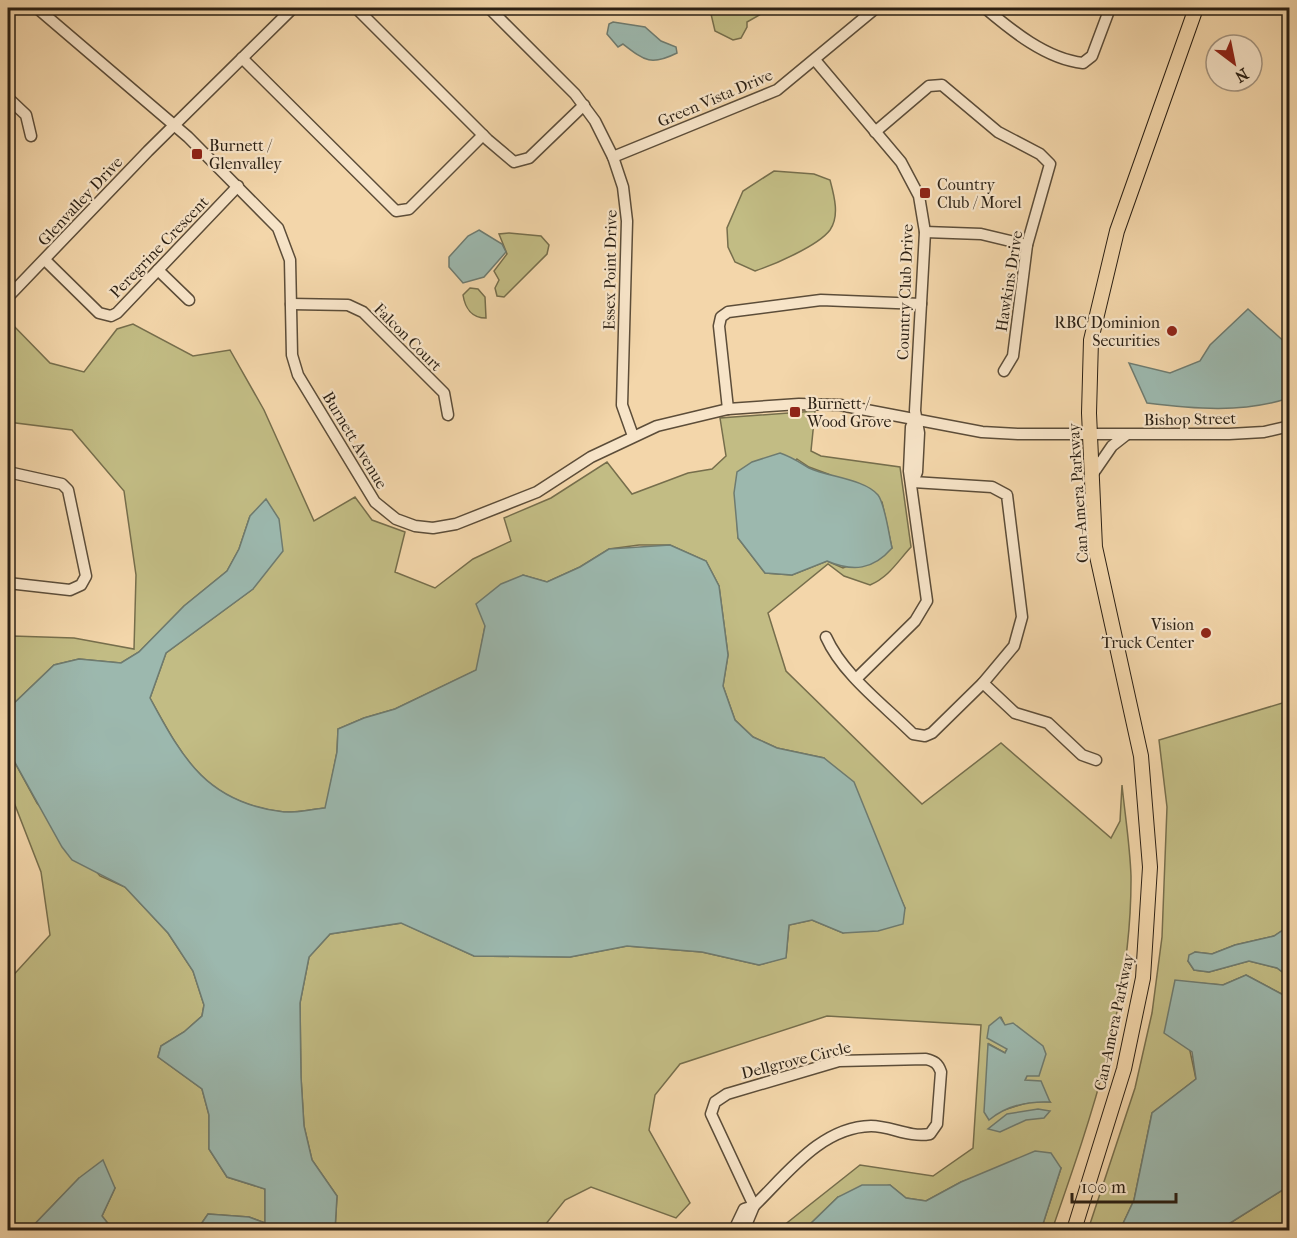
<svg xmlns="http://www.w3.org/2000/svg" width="1297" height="1238" font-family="'IM FELL French Canon',serif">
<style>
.green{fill:#c2bc84;stroke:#766e4c;stroke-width:1.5;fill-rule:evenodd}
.water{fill:#9cb8ae;stroke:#6e7b70;stroke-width:1.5}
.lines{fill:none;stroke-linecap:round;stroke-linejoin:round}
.minor-casing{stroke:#5c4d39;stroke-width:13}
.major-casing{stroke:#2a1f13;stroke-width:16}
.minor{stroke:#f7e4c8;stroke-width:10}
.major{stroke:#f3d6aa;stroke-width:14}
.poi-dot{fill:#8f2418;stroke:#f7e4c8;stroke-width:2}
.labels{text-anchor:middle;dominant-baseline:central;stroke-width:4.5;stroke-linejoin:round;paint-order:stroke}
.street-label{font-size:16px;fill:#2a1f13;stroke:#f7e4c8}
.poi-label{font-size:16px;fill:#2a1f13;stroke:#f7e4c8;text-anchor:start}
</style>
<rect width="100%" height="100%" fill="#f3d6aa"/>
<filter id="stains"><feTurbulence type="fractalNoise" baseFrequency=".00333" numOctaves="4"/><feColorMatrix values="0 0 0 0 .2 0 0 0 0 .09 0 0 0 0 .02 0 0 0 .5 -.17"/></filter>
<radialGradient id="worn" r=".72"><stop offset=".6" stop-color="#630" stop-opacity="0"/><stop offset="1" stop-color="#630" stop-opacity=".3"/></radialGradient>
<g class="green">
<polygon points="739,8 772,8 747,22 747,27 741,38 733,40 715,31 711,14"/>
<path d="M774 171 814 174 830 180C834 195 840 216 830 230 818 246 773 265 755 271L735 262 728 247 727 228 743 191Z"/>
<polygon points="509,233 541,236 549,245 547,254 504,297 497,296 495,288 499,280 494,271 507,254 499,234"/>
<path d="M470 288 478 289 485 297 486 318C472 318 465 308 463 295Z"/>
<path d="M8 320 50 363 84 372 117 329 133 324 193 356 230 350 264 410 314 521 355 497 372 520 405 532 395 572 435 588 473 559 511 541 504 518 551 498 607 462 632 494 688 473 712 469 726 456 720 418 815 411 811 451 821 456 900 467 911 547C898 561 889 577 870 585L844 576 828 564 768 613 786 671 922 804 1001 743 1111 838 1120 821 1122 785C1125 815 1130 846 1131 876 1132 1000 1092 1115 1052 1230H1041L1061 1168 992 1171 961 1182 926 1201 906 1198 890 1185 838 1197 804 1230H778L860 1165 933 1176 973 1148 981 1025 827 1016 680 1064 655 1095 649 1130 690 1203 676 1218 591 1187 565 1200 541 1230H335L337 1196 312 1160 304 1126 301 1077 300 1003 309 957 330 934 402 923 474 956 570 957 627 946 702 952 759 965 786 957 789 925 812 920 843 933 905 908 890 875 824 758 777 748 753 737 735 720 723 686 728 655 719 586 706 561 670 545H639L609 549 580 567 547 582 523 575 485 626 477 670 395 709 364 718 338 729 337 752 326 808C312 809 297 813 284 812 207 804 184 760 150 698L166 653 253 589 250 516 239 549 227 571 184 606 139 652 121 663 79 659 54 665 8 709V651L13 636 74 638 134 649 136 575 124 491 72 430 8 422ZM797 459 809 467 828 474 882 502 892 548 843 568 827 561 792 575 765 573 738 538 737 518ZM1001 1017 1027 1076 1025 1080 1050 1102 1032 1101 998 1112 989 1044 1005 1053 1007 1049Z"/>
<polygon points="1289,701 1289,926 1274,936 1235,945 1212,954 1195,952 1188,961 1194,970 1209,972 1249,961 1277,968 1289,977 1289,998 1246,975 1223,985 1175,981 1196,1079 1152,1113 1134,1200 1120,1230 1088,1230 1135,1088 1152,1013 1162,937 1167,807 1159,740"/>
<polygon points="8,750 37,803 100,876 125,887 168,933 193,971 204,1005 202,1016 184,1032 161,1046 158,1057 202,1089 209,1115 209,1149 227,1177 265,1189 265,1223 249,1217 208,1214 197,1230 113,1230 102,1216 115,1188 79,1178 29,1230 8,1230 8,981 50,935 41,872 8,787"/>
<polygon points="1289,1186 1289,1220 1279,1230 1219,1230"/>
</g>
<g class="water">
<path d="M613 22 645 27 661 41 676 47 677 53C651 66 645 61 623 44L618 47 607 34 609 24Z"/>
<polygon points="479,230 502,244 506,252 484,277 463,283 449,267 449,257 468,236"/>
<path d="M1248 309 1289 346V398C1244 413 1194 409 1147 403L1129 363 1170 373 1200 361 1210 345Z"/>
<path d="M780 453C792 457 799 462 809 468 828 477 865 479 878 495 885 504 889 535 892 548 873 570 853 572 827 561L792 575 765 573 738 538 734 493 737 472 752 462Z"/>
<path d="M266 499 279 519 283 551 253 589 166 653 150 698C183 760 208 803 284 812 297 813 312 809 325 808L337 752 338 729 364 718 395 709 476 670 485 626 476 604 501 584 523 575 547 582 580 567 609 549 670 545 706 561 719 586 728 655 723 686 735 720 753 737 777 748 824 758 854 782 905 908 903 924 878 931 843 933 812 920 789 925 786 958 759 965 702 952 627 946 570 957 474 956 401 923 330 934 309 957 300 1003 301 1077 304 1126 312 1160 337 1196 335 1230H197L208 1214 249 1217 265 1223V1189L227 1177 209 1149V1115L202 1089 158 1057 161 1046 184 1032 202 1016 204 1005 193 971 168 933 125 887 72 860 62 847 8 750V709L54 665 79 659 121 663 139 652 184 606 227 571 239 549 250 516Z"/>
<polygon points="1289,926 1289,977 1277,968 1249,961 1209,972 1194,970 1188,961 1189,955 1195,952 1212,954 1235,945 1274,936"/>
<polygon points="1246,975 1289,998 1289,1186 1219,1230 1120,1230 1134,1200 1152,1113 1196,1079 1192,1052 1164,1033 1175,980 1223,985"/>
<path d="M1000 1017 1005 1025 1013 1023 1043 1046 1046 1054 1039 1076H1027L1025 1080 1041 1081 1050 1102C1027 1101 1007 1105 989 1120L984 1112 988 1044 1005 1053 1007 1049 987 1038 989 1026Z"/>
<polygon points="1038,1109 1050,1111 1044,1118 1026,1120 1000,1132 988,1129 1007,1114"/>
<polygon points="1035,1151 1051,1153 1061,1168 1041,1230 804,1230 838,1197 862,1185 890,1185 906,1198 926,1201 961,1182"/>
<polygon points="103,1160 115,1188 102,1216 113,1230 29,1230 79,1178"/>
</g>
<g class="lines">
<g class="minor-casing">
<g id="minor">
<polyline points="37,8 188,137 278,228 290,260 292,355 298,375 375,502 396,519 415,526 433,528 456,524 537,492 591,457 657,426 728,409 799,404 840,405 982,432 1018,434 1229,434 1264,432 1290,426"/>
<polyline points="356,8 488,140 514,162 529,158 584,105"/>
<polyline points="489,8 575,94 595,121 613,157 623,187 627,221 622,405 633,436"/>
<path d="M985 8C1011 30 1046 59 1083 63L1092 56 1110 8"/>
<polyline points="242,58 396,211 409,209 483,135"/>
<polyline points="815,60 901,162 919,196 925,232 915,411 919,433 917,472 913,482"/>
<polyline points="8,98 26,115 31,136"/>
<polyline points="875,132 929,86 942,85 998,132 1040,154 1050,164 1027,245 1013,356 1004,371"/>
<polyline points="613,157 777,90 876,8"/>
<polyline points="925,232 981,234 1027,245"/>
<polyline points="45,260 99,313 111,316 117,313 238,186"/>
<polyline points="158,270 189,300"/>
<polyline points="8,297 148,151 293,8"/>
<polyline points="291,304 348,305 363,312 444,393 448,415"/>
<polyline points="728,409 719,326 721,317 728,312 821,300 921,304"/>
<polyline points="8,472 62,484 68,490 86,576 81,585 70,590 8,583"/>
<polyline points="1092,475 1112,446 1126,435"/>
<path d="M826 637C843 675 884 705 913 734L925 736 932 733 983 683 1014 646 1022 617 1007 495 992 487 913 482"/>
<polyline points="857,678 915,621 927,601 909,471 911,427 915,419"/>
<polyline points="983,683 1015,713 1048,723 1082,755 1096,760"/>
<path d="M734 1230 744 1209 754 1206C787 1174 821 1127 871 1126 891 1126 909 1138 930 1134L937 1124 941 1072C938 1063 934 1061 926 1059L839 1061 727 1094 715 1102 711 1114 754 1206"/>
<polyline points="744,1230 754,1206"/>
</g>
</g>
<g class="major-casing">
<polyline id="major" points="1074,1230 1124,1069 1143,978 1150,867 1141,756 1095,547 1089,413 1091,340 1117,231 1196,8"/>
</g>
<use href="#minor" class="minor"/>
<use href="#major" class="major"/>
</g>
<g class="poi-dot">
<rect x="191" y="148" width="12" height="12" rx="3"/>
<rect x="919" y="187" width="12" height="12" rx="3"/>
<circle cx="1172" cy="331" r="6"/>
<rect x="789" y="406" width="12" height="12" rx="3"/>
<circle cx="1206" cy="633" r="6"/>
</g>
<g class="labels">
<g class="street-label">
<text transform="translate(715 98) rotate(-23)">Green Vista Drive</text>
<text transform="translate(80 201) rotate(-47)">Glenvalley Drive</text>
<text transform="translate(159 247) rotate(-46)">Peregrine Crescent</text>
<text transform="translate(610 270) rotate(-89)">Essex Point Drive</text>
<text transform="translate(1009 281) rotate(-81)">Hawkins Drive</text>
<text transform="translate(905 292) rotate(-88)">Country Club Drive</text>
<text transform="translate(408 337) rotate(45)">Falcon Court</text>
<text transform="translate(1190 419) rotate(-1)">Bishop Street</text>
<text transform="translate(355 440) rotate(59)">Burnett Avenue</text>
<text transform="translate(1078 493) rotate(-94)">Can-Amera Parkway</text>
<text transform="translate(1114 1022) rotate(-78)">Can-Amera Parkway</text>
<text transform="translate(796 1060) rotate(-14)">Dellgrove Circle</text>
</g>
<g class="poi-label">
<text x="209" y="145">Burnett /<tspan x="209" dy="18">Glenvalley</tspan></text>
<text x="937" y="184">Country<tspan x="937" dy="18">Club / Morel</tspan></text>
<text x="1160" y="322" text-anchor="end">RBC Dominion<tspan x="1160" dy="18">Securities</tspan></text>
<text x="807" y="403">Burnett /<tspan x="807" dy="18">Wood Grove</tspan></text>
<text x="1194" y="624" text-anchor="end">Vision<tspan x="1194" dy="18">Truck Center</tspan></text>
</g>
</g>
<rect width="1297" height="1238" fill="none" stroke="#f3d6aa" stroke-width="30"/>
<rect x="9" y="9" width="1279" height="1220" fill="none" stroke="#2a1f13" stroke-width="3"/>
<rect x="15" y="15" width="1267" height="1208" fill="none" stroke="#2a1f13" stroke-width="1.5"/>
<g transform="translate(1234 63) rotate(148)"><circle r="28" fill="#f7e4c8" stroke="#a59580" stroke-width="1.5"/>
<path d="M0-4.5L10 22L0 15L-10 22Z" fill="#8f2418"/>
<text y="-9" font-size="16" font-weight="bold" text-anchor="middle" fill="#2a1f13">N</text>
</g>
<path d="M1072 1193v9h104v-9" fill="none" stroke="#2a1f13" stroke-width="3"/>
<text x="1081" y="1193" font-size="18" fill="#2a1f13" stroke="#f7e4c8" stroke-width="4.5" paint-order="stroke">100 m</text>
<rect width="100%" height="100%" filter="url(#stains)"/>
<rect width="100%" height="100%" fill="url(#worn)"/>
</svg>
